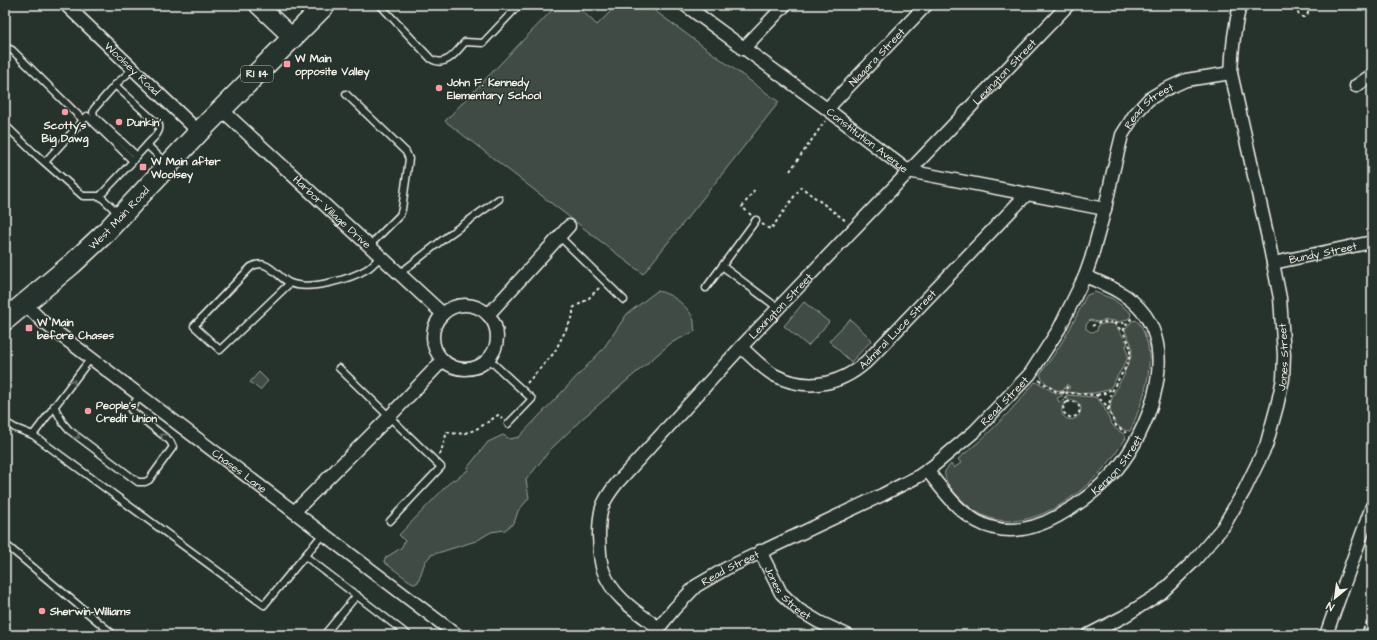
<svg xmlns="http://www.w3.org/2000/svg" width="1377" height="640" font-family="'Architects Daughter',sans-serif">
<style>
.green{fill:#414b45;stroke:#9a9e96}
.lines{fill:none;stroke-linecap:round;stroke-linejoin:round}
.service-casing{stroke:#f4f1e8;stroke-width:9}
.minor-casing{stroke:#f4f1e8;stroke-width:15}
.secondary-casing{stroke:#f4f1e8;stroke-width:20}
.trunk-casing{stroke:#f4f1e8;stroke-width:23}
.path{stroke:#f4f1e8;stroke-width:2;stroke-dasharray:3 3;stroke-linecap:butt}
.service{stroke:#26332d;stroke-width:6}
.minor{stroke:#26332d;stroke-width:12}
.secondary{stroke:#26332d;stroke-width:17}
.trunk{stroke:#26332d;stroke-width:20}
.oneway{stroke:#6e766e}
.poi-dot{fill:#ff9aa2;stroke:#26332d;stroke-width:1.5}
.labels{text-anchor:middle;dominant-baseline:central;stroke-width:3;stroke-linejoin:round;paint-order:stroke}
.shield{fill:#26332d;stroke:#b6b8b0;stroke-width:1}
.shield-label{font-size:10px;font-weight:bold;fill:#f4f1e8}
.street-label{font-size:11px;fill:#f4f1e8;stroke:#26332d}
.poi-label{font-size:11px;font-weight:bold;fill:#f4f1e8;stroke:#26332d;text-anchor:start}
</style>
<rect width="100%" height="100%" fill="#26332d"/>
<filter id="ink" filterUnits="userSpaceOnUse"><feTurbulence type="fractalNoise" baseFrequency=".025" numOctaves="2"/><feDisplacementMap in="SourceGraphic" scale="8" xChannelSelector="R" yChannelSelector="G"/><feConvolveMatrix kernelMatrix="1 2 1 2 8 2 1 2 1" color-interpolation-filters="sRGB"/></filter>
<g filter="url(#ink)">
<g class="green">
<polygon points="557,5 576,5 597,25 617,5 647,5 779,102 643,274 445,121"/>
<path d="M657 291C671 293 690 307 694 321 694 324 694 328 695 331L671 343 583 418 551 449 526 480 529 498 518 511 514 523 505 530 491 532 476 541 431 555 425 562 418 582 415 584 408 580 384 562 385 558 401 548 405 541 399 535 453 479 455 480 468 470V467L488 442 503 435 510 439 519 437 603 349 627 314Z"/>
<path d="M1095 292 1113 299 1131 313 1130 318 1120 322 1108 320 1097 322 1090 320 1086 325V329L1091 332 1097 331 1098 325 1107 323 1114 324 1123 336 1128 344 1126 345 1127 353 1128 354 1127 360 1111 387C1099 396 1080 393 1066 392L1070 387 1067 384 1063 391 1056 390 1052 388 1042 379 1040 374C1058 351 1073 325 1085 298L1087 295Z"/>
<polygon points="804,302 829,322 808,346 784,326"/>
<polygon points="850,319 872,340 851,362 829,341"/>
<path d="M1136 320C1140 324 1142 328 1144 333 1157 364 1143 402 1130 431 1124 431 1120 428 1116 424 1102 407 1117 387 1125 374L1124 373C1129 362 1135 352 1130 341 1128 336 1125 333 1125 329L1132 321Z"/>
<polygon points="259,372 268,381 260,390 250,382"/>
<path d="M1035 382C1045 384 1051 394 1062 394V396L1057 398 1059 402 1064 400C1063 408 1058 413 1067 419 1075 421 1080 417 1081 409 1080 402 1075 399 1068 400L1066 395 1095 397C1107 406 1106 417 1114 427 1118 432 1124 432 1126 438 1119 449 1112 459 1104 468 1070 506 1008 546 963 501 956 494 943 482 945 471L951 464 954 468 961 463 958 459C987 437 1012 410 1035 382Z"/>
</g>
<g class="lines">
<g class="service-casing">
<g id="service">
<path d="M380 5 431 59C446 68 456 52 465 42L483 43 519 5"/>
<polyline points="5,47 12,50 83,120"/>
<polyline points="133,69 115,85 94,109 93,113 95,117 137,156"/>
<path d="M115 85 159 125C161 133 152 139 147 145L166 163"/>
<polyline points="346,94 406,152 409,159 402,209 400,215 369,246"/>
<polyline points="5,125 33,152 83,196 100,196 119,214"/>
<polyline points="134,159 147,145"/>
<polyline points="45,162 87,116 133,161 100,196"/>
<polyline points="560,237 624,300"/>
<polyline points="722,266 778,308"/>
<polyline points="399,274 450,234 499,199"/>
<path d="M290 283 220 350 194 326 251 267C268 257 276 277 290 283 309 291 351 279 367 269 372 266 376 261 381 256"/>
<polyline points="706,288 756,220"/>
<polyline points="489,358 495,365 532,399 508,424"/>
<polyline points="339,368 441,467 390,521"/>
<polyline points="54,406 63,423 69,430 138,482 145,482 149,480 173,447 170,441 131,410 132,406 140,395"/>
<polyline points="5,422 15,428 33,435 264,605 323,534"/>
<polyline points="33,435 91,358"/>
<polyline points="5,544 114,635"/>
<polyline points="305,556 408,635"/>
<polyline points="324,635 357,595"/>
</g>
</g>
<g class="minor-casing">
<g id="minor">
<path id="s1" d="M66 5 199 132"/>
<path id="s2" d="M685 5 827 109 908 171 1105 209"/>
<polyline points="743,49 785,5"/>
<polyline points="1356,86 1372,75"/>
<path id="s3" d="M827 109 926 5"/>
<path id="s4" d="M222 110 443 314"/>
<path id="s5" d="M1273 263 1372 242"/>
<path id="s6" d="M25 304 43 322 457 635"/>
<circle cx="465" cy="337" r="32"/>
<polyline points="488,315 569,226"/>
<path id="s7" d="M741 347C751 356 762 368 774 375 809 393 845 384 871 357L1027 194"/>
<path id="s8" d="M927 470C945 493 964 521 994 528 1017 534 1038 527 1058 516 1080 504 1100 488 1117 469 1148 431 1176 360 1145 315 1130 294 1107 285 1085 276"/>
<polyline points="294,512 389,417 443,360"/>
<path id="s9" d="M760 551 781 593 799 610 819 622 847 635"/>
<path id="s10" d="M659 628C637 612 612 597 603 570 599 559 600 547 599 536 599 511 601 503 617 483L741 347 1068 5"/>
<path id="s11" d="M653 635 674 609 696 586 727 568 882 495 919 476 932 467 975 431 1030 374 1059 329 1085 276 1091 259 1105 209 1112 176 1122 135 1135 114 1149 99 1164 90 1186 80 1231 73"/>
<path id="s12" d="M1088 635 1123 617 1161 593 1194 561 1223 527 1244 491 1266 446 1277 406 1283 379 1284 355 1280 298 1268 238 1231 73C1232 50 1234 28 1240 5"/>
<polyline points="1326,635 1372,506"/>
</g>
</g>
<g class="secondary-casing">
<polyline id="secondary" points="258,5 293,38"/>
</g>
<g class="trunk-casing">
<g id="trunk">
<path id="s13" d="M5 320 72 264 104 234 199 132 325 5"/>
</g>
</g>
<g class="path">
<polyline points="1293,5 1299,9"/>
<circle cx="1303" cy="12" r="5"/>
<polyline points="790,171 825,121"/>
<polyline points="751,215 742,207 755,189"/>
<polyline points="762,224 768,228 771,229 801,187 846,221"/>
<polyline points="1114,323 1122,331"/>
<path d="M1092 326C1104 319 1114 324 1126 323"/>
<polyline points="1039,380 1057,392 1096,395 1106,405 1116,426 1126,433"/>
<polyline points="527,383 554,353 573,316 573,308 588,299 600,287"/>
<polyline points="1097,395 1105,393 1113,388"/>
<path d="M1067 402 1063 406 1064 413 1069 417C1084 419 1083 398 1067 402L1063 393 1068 386"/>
<path d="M1109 409C1109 402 1111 394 1114 387 1119 377 1129 366 1130 353 1132 334 1113 336 1133 317"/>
<path d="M440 455 447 432C468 438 482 426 498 415L502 419"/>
<polyline points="1360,635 1372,613"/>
</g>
<use href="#service" class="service"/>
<use href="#minor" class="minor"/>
<use href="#secondary" class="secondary"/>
<use href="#trunk" class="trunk"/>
</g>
<defs><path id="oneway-chevron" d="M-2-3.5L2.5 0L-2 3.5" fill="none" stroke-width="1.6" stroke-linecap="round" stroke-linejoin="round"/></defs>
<g class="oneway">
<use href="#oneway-chevron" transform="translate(73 382) rotate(-52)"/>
<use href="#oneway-chevron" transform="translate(77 436) rotate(37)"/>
<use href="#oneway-chevron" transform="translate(163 436) rotate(-142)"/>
</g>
</g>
<g class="poi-dot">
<rect x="283" y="60" width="8" height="8" rx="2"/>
<circle cx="439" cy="88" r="4"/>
<circle cx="65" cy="112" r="4"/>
<circle cx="119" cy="122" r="4"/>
<rect x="139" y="163" width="8" height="8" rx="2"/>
<rect x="25" y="324" width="8" height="8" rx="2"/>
<circle cx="88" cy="411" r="4"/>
<circle cx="42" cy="611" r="4"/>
</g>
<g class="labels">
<rect class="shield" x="241" y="66" width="32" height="16" rx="3"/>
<g class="shield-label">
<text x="257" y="74">RI 114</text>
</g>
<g class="street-label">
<text stroke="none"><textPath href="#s3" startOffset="72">Niagara Street</textPath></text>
<text stroke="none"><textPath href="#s1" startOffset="92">Woolsey Road</textPath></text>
<text stroke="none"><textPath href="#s10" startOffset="739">Lexington Street</textPath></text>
<text stroke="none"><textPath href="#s11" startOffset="764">Read Street</textPath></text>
<text stroke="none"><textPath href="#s2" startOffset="227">Constitution Avenue</textPath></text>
<text stroke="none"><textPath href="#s4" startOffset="150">Harbor Village Drive</textPath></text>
<text stroke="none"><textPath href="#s13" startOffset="153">West Main Road</textPath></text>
<text stroke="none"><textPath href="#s5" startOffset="51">Bundy Street</textPath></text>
<text stroke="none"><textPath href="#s10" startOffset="415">Lexington Street</textPath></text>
<text stroke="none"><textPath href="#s7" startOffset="188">Admiral Luce Street</textPath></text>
<text stroke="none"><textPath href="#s12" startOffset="358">Jones Street</textPath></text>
<text stroke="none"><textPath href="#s11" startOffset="428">Read Street</textPath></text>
<text stroke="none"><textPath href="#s8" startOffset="236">Kennon Street</textPath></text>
<text stroke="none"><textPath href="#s6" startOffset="272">Chases Lane</textPath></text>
<text stroke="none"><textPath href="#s11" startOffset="104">Read Street</textPath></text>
<text stroke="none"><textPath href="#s9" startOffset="51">Jones Street</textPath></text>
</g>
<g class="poi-label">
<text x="295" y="58">W Main<tspan x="295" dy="13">opposite Valley</tspan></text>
<text x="447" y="82">John F. Kennedy<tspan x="447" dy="13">Elementary School</tspan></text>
<text x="127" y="122">Dunkin'</text>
<text x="65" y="125" text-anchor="middle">Scotty's<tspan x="65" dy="13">Big Dawg</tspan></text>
<text x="151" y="161">W Main after<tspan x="151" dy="13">Woolsey</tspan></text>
<text x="37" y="322">W Main<tspan x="37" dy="13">before Chases</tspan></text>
<text x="96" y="405">People's<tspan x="96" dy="13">Credit Union</tspan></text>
<text x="50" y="611">Sherwin-Williams</text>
</g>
</g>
<rect width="1377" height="640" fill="none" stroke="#26332d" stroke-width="20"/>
<rect x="10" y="10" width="1357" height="620" fill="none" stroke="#f4f1e8" stroke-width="1.5" filter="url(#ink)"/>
<g transform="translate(1335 598) rotate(209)" stroke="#26332d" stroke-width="3" paint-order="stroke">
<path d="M0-3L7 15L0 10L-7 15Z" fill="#f4f1e8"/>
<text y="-6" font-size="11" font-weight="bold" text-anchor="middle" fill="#f4f1e8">N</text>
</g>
</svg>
